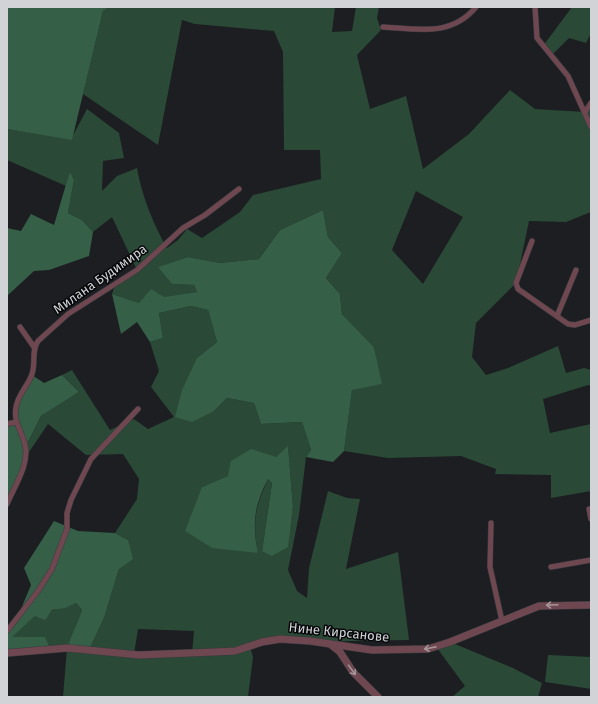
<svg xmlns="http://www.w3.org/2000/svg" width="598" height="704" font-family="'Fira Sans',sans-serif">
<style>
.green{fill:#2a4936;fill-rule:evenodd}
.forest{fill:#355f46}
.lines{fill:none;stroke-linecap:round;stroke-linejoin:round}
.minor-casing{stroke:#393b3f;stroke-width:6}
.tertiary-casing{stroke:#393b3f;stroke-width:8}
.minor{stroke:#6e4750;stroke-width:5}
.tertiary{stroke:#6e4750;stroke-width:7}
.oneway{stroke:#a4949a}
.labels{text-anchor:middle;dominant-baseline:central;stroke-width:3;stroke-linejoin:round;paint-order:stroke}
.street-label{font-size:13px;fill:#d1d3d6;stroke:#07080a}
</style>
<rect width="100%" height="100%" fill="#1c1e22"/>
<g class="green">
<path d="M109 7H335L332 32 352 31 356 7H379L377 18 381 30 357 55 370 109 406 96 423 169 469 134 510 90 535 109 585 112 591 103V118H588L591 128V212L566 222 529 221 516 283 476 323 472 357 486 375 508 368 558 346 566 373 584 368 591 370V386L588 385 543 399 550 433 591 424V491L551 498V475L495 474 496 469 461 456 388 458 344 451 352 389 381 384 374 347 342 314 340 294 326 278 342 253 328 237 323 210 280 230 259 259 220 263 188 257 159 267 172 284 194 285 197 292 139 303 112 294 115 285 137 270 112 217 93 232 82 220 68 213 74 180 70 171 66 186 7 160V129L71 139 87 109 119 133 124 158 103 161 102 191 117 176 137 168C142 196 153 224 167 248L178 240 187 229 202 238 240 212 253 195 321 179 320 150H284L283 52 274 31 195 24 182 20 158 145 83 94 103 11ZM416 191 463 217 423 284 392 250Z"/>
<polygon points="572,7 591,7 591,33 586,43 569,38 552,55 543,46"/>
<path d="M191 306 208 310 217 342 197 358 214 411 227 398 254 403 261 424 302 422 311 450 306 457 299 515 288 570 297 591 307 598 309 568 328 491 347 498 360 499 346 569 398 552 409 640 299 642 280 639 250 647 253 657 248 697H63L67 648H50L11 637 35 616 76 603 82 610 76 625 89 650 104 618 128 540 115 533 137 499 139 479 123 454 86 455 48 424 25 458 26 446 41 416 79 392 62 375 72 370 110 430 134 419 148 429 174 417 151 387 159 371 150 342 163 338 159 313ZM288 447 293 507 287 547 262 551 272 483 268 479C255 508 252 521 258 554L202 487 276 457ZM138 629 194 631 192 653 134 654Z"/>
<polygon points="450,642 513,668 542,683 538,697 452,697 465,686 437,648"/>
<polygon points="548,655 591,657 591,689 545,682"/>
</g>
<g class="forest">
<polygon points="7,7 109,7 103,11 72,140 7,129"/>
<polygon points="70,171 74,180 68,213 82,220 93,232 89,256 49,270 34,271 7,296 7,228 21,231 31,214 54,225"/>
<polygon points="323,210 328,237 342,253 326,278 340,294 342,314 374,347 382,384 352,390 344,451 333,462 306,457 311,450 302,422 261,424 254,403 227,398 214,411 192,422 175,417 182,390 197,358 217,342 208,310 191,306 159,313 163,338 150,342 137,322 121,334 112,294 139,303 151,289 164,297 197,292 194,285 172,284 158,267 188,257 220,263 259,259 280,230"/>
<polygon points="32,375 44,383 62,375 79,392 41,416 26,446 25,458 7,504 7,424 16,422 16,409"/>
<path d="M288 446 293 507 288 547 272 556 262 551 272 483 268 479C254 506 252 524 258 553L212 548 185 531 202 487 228 476 231 461 251 449 276 457Z"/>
<polygon points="54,521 78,531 115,533 128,540 133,559 119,569 104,618 89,650 67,648 82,610 76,603 65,608 52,610 45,620 35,616 12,637 45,637 50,648 7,653 7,631 16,621 31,585 24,568"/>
</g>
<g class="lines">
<g class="minor-casing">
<g id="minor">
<polyline points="535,7 537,38 568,76 591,127"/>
<path d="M383 27C418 29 451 37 476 7"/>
<polyline points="585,112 591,103"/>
<polyline points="532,241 516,283 518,289 568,324 575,325 591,320"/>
<polyline points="557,316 576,270"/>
<polyline points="20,327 34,347"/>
<polyline points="7,424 16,422"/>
<path d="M7 504C14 487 30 464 25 445 22 431 13 422 16 407 18 394 28 386 32 374 36 363 31 351 38 341L68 314 137 270 183 228 205 215 239 189"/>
<polyline points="589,509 591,519"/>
<polyline points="491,523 490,567 502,621"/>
<polyline points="551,567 591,560"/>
<polyline points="7,631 38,591 52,569 67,529 67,513 71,500 91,459 138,409"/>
</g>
</g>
<g class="tertiary-casing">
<g id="tertiary">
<polyline points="330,644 340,652 353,672 378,697"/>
<polyline points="7,653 67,648 139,655 215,652 235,651 262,642 280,639 310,641 372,650 428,649 450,642 539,606 591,605"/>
</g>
</g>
<use href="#minor" class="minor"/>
<use href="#tertiary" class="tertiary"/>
</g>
<defs><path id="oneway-shaft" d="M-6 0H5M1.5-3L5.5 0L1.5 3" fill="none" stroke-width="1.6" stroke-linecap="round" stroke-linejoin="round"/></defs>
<g class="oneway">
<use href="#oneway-shaft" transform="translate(552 605) rotate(178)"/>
<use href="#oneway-shaft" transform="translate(430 648) rotate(169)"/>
<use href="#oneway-shaft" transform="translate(352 670) rotate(54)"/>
</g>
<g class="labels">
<g class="street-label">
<text transform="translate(100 279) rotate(-35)">Милана Будимира</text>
<text transform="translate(339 632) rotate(6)">Нине Кирсанове</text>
</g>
</g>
<rect width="598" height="704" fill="none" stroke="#d1d3d6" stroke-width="16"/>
</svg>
